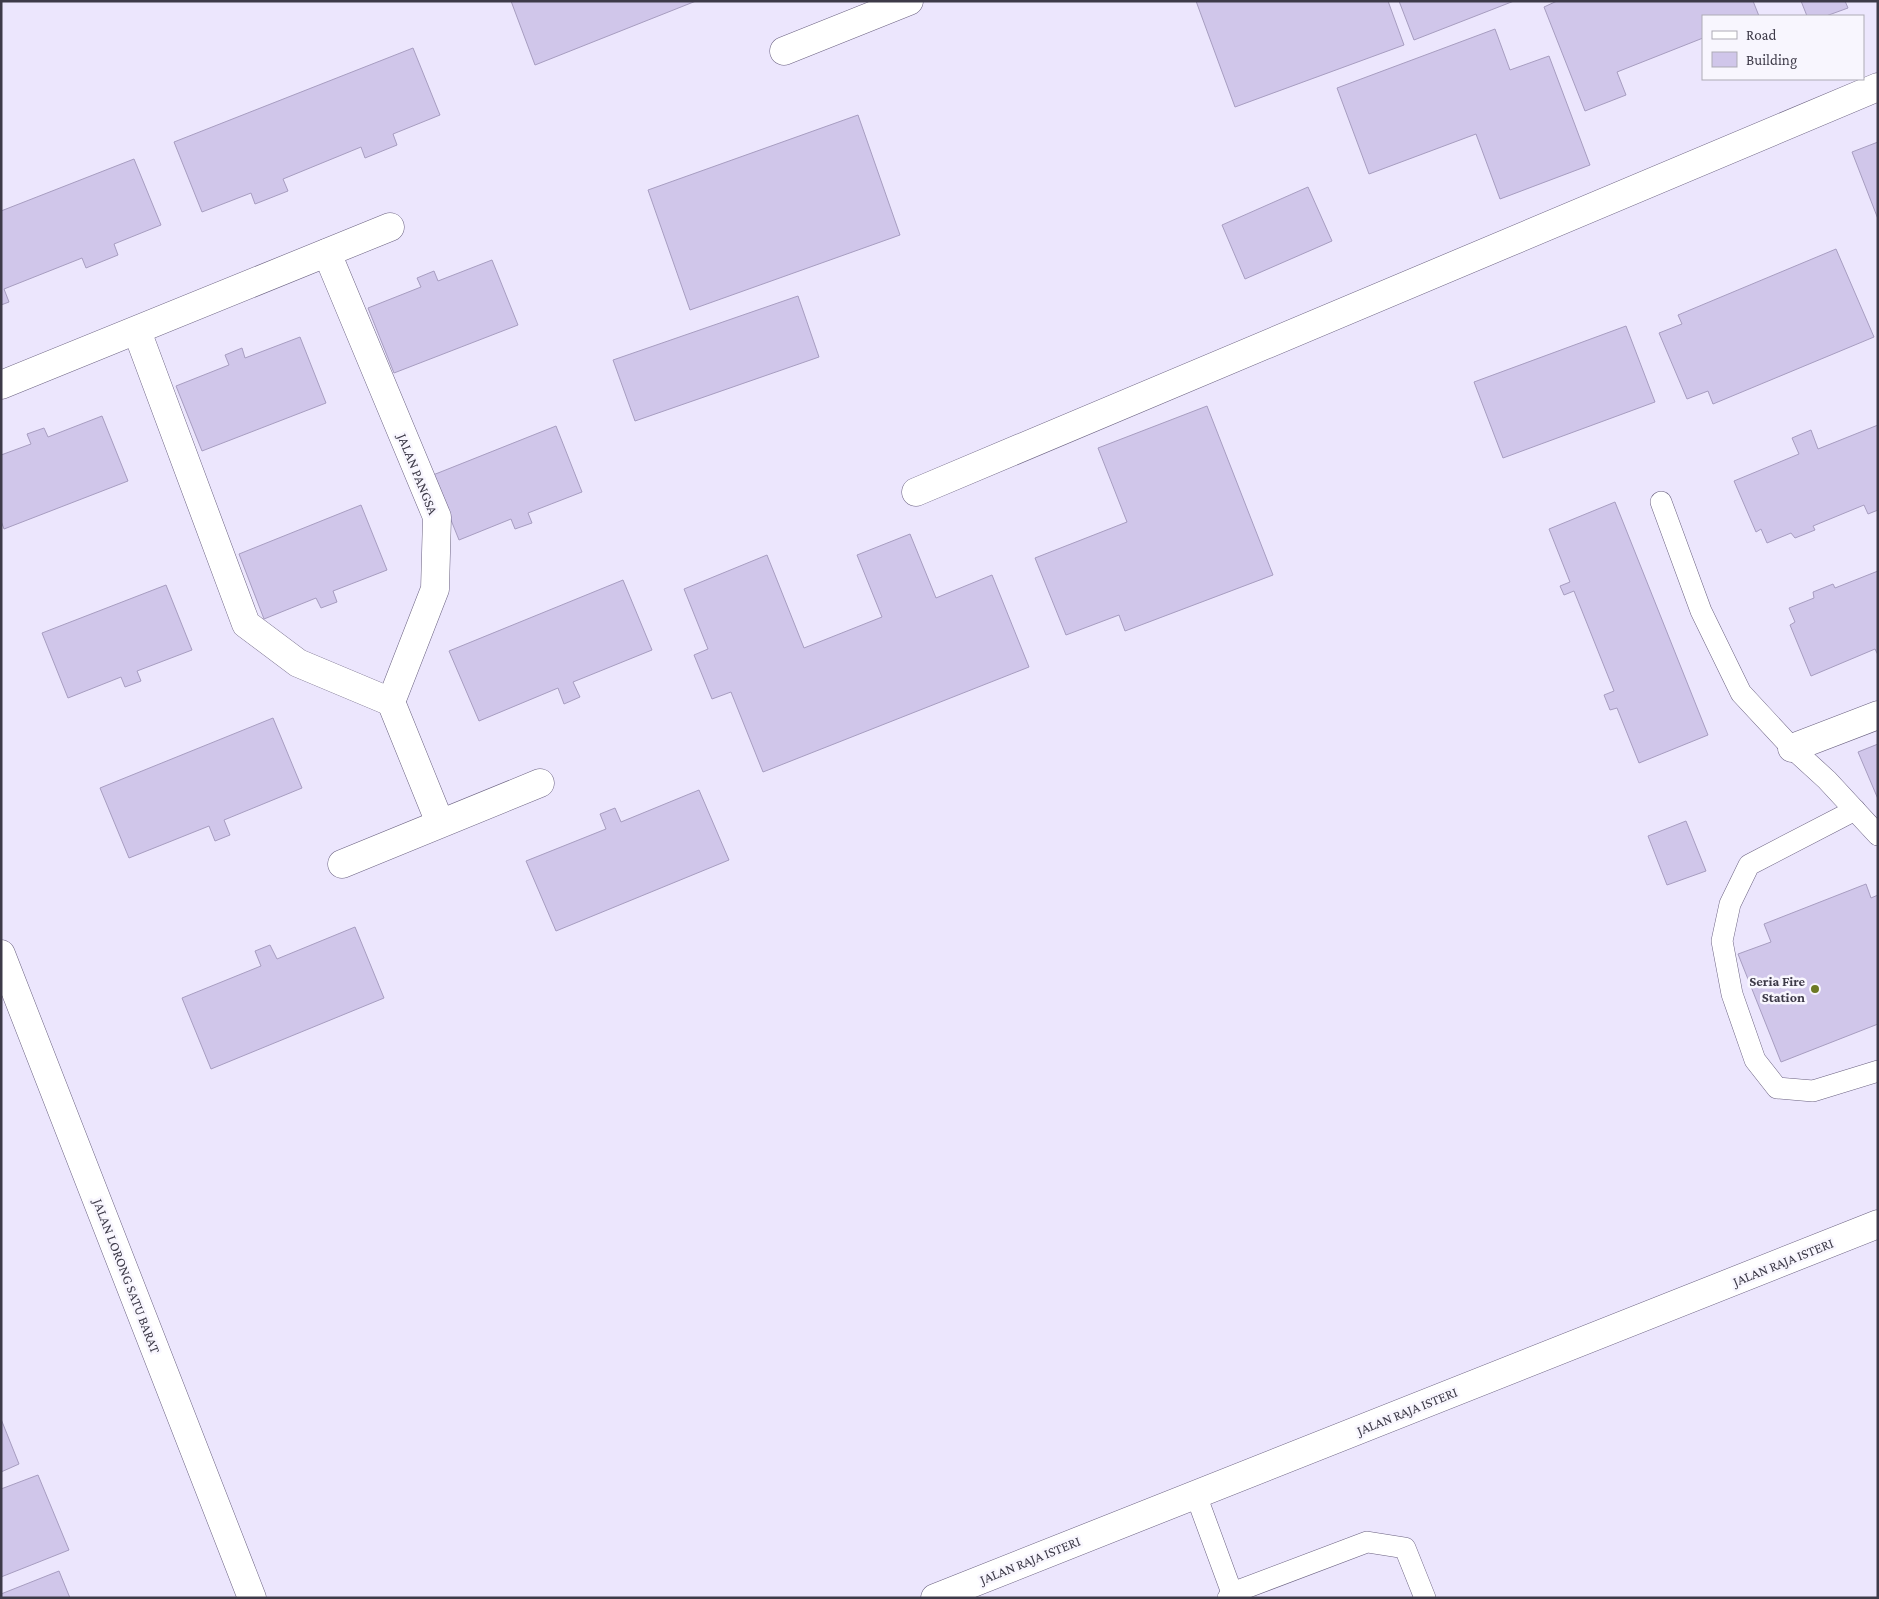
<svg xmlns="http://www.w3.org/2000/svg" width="1879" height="1599" font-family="'Crimson Pro',serif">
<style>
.building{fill:#d0c6ea;stroke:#a79dc0}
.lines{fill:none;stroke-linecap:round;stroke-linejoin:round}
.lane-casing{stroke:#6a6180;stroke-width:22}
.street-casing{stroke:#6a6180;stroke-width:29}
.lane{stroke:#fff;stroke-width:21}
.street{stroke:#fff;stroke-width:28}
.poi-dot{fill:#6c7925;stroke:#f8f6fe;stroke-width:2}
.labels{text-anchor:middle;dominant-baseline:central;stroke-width:5;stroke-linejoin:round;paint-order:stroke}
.street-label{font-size:14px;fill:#3d3a48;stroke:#f8f6fe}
.poi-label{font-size:14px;font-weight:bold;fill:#3d3a48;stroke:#f8f6fe;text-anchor:end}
</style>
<rect width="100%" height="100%" fill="#ece6fd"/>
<g class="building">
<polygon points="511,1 696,1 535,65"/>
<polygon points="1196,1 1388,1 1404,45 1235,107"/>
<polygon points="1399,1 1514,1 1414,40"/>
<polygon points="1557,1 1753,1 1759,16 1703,16 1703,38 1617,72 1626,95 1585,111 1544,7"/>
<polygon points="1801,1 1845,1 1848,8 1826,16 1807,16"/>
<polygon points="1495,29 1510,70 1549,56 1590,165 1500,199 1476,134 1369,174 1337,88"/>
<polygon points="413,48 440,115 393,134 397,145 365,158 361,147 283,179 288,191 255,204 251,193 202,212 174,142"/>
<polygon points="858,115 900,235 690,310 648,190"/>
<polygon points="1878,142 1878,219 1852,152"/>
<polygon points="134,159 161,225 114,244 118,255 86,268 82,258 4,289 9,302 1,305 1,211"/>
<polygon points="1308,187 1332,241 1245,279 1222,225"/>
<polygon points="1836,249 1874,337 1713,404 1708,391 1687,399 1659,333 1682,324 1678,315"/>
<polygon points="492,260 518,325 394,373 368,308 421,287 417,278 434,271 438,281"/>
<polygon points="798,296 819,357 635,421 613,360"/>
<polygon points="1626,326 1655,402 1503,458 1474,382"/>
<polygon points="300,337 326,403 202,451 176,386 229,365 225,355 242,348 245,358"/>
<polygon points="1207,406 1273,575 1125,631 1119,615 1066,635 1035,558 1127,522 1098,448"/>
<polygon points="102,416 128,481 4,529 1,521 1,455 31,444 27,434 44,428 48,437"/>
<polygon points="1878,425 1878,510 1868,514 1864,505 1813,526 1815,530 1795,538 1791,533 1767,543 1761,529 1756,532 1734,481 1799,454 1792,438 1811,430 1818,449"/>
<polygon points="556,426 582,492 528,513 532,523 515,529 511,519 459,540 433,475"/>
<polygon points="1615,502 1708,735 1639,763 1617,708 1610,710 1604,695 1614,691 1574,591 1564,595 1560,586 1570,582 1549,529"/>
<polygon points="361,505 387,570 333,591 337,602 321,608 316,598 264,619 239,554"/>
<polygon points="910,534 936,598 992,575 1029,667 763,772 731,692 712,699 694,655 708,649 684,589 767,555 804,648 882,617 857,555"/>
<polygon points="1878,571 1878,655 1875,649 1811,676 1790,625 1795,622 1789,608 1814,598 1813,592 1833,584 1835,588"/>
<polygon points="623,580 652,650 573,682 580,697 564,704 558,688 479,721 449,651"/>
<polygon points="166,585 192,650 137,671 141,681 125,687 121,677 68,698 42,633"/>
<polygon points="273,718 302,788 224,820 230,835 215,841 209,826 129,858 100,788"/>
<polygon points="1878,744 1878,799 1858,752"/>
<polygon points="699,790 729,860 556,931 526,861 606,829 600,814 615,808 621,822"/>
<polygon points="1686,821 1706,871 1667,885 1648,836"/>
<polygon points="1866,884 1871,898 1878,895 1878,1024 1781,1062 1738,954 1771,942 1764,924"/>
<polygon points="355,927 384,998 211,1069 182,998 261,966 255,951 270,945 277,959"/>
<polygon points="1,1419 19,1464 1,1472"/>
<polygon points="38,1475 69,1550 1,1577 1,1489"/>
<polygon points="59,1571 70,1598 1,1598 1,1594"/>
</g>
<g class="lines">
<g class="lane-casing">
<g id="lane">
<polyline points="1661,502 1701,611 1741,693 1792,748 1827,780 1878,835"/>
<polyline points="1855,810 1749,865 1730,904 1722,941 1732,994 1755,1060 1777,1088 1813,1091 1878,1071"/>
<polyline points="1196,1495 1232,1593"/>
<polyline points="1228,1598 1232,1593 1367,1542 1405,1548 1425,1598"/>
</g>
</g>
<g class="street-casing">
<g id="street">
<polyline points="784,51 909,1"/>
<polyline points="137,331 246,624 298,663 391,702 435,589 437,517 327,253"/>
<polyline points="1,385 390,227"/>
<polyline points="916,492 1878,87"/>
<polyline points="391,702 440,823"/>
<polyline points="1792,748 1878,715"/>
<polyline points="342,864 540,783"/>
<polyline points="1,954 252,1598"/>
<polyline points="935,1598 1878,1224"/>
</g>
</g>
<use href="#lane" class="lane"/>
<use href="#street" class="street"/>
</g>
<circle class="poi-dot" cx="1815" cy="989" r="5"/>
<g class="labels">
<g class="street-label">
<text transform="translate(418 474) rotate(68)">JALAN PANGSA</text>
<text transform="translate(1783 1262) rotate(-22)">JALAN RAJA ISTERI</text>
<text transform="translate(127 1276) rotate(69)">JALAN LORONG SATU BARAT</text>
<text transform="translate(1407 1411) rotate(-22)">JALAN RAJA ISTERI</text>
<text transform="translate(1030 1560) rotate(-22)">JALAN RAJA ISTERI</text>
</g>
<g class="poi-label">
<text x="1805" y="981">Seria Fire<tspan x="1805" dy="16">Station</tspan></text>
</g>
</g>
<rect width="1879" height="1599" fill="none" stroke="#3d3a48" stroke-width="5"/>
<rect x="1702" y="15" width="162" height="65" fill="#f8f6fe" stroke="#adabb5"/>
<rect x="1712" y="31" width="25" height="8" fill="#ffffff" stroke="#adabb5"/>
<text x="1746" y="40" font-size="15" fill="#3d3a48">Road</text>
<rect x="1712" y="52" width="25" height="15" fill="#d0c6ea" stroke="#adabb5"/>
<text x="1746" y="65" font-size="15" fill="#3d3a48">Building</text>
</svg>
